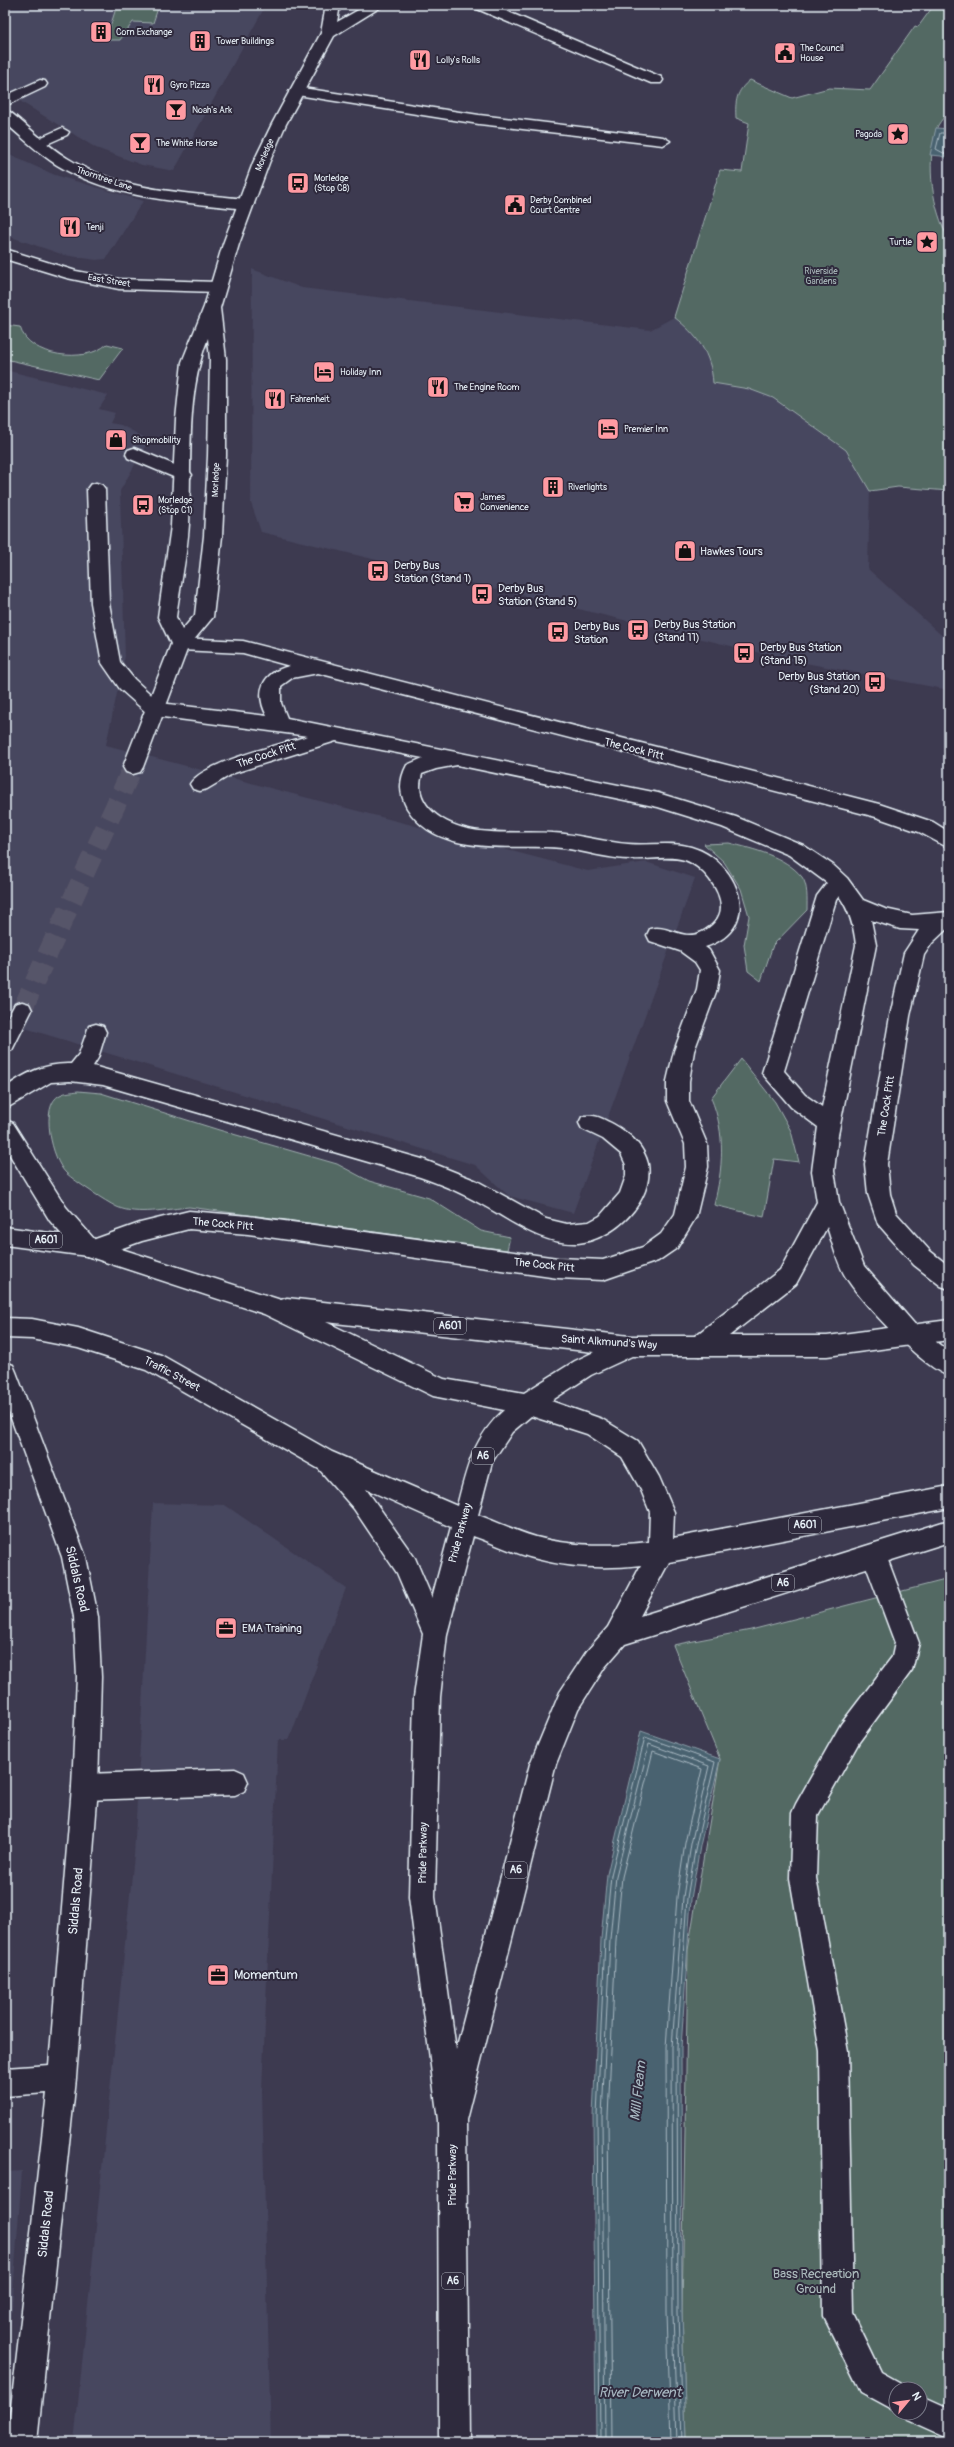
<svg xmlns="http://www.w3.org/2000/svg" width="954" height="2447" font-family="Pangolin,sans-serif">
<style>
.built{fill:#47465e}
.green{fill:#536964;stroke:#9eadae;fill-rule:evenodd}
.water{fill:#496270;stroke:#899ba6}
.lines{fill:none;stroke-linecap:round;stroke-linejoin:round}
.shore{stroke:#a8b8c2;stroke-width:1}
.tertiary-tunnel{stroke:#575569;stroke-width:20;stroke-dasharray:20 10;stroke-linecap:butt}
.service-casing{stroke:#e8f1f8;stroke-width:3}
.pedestrian-casing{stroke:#e8f1f8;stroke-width:3}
.minor-casing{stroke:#e8f1f8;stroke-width:3}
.tertiary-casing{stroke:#e8f1f8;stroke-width:3}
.primary-casing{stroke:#e8f1f8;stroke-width:3}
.service{fill:#2f2a3d;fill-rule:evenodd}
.pedestrian{fill:#2f2a3d;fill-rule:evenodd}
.minor{fill:#2f2a3d;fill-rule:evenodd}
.tertiary{fill:#2f2a3d;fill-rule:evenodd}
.primary{fill:#2f2a3d;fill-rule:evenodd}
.labels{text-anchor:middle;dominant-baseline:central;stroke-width:4;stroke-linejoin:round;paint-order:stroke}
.far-poi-label{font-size:9px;fill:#e8f1f8;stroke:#2f2a3d;text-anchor:start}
.far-street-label{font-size:9px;fill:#e8f1f8;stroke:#2f2a3d}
.far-park-label{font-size:9px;fill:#acbbbd;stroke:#2f2a3d}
.shield{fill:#2f2a3d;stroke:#b0b5c0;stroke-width:1}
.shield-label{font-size:10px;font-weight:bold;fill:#e8f1f8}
.poi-label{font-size:11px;fill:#e8f1f8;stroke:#2f2a3d;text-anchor:start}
.street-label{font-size:11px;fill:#e8f1f8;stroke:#2f2a3d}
.near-street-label{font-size:13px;fill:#e8f1f8;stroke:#2f2a3d}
.near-poi-label{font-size:13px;fill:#e8f1f8;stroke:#2f2a3d;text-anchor:start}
.near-park-label{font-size:13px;fill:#acbbbd;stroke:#2f2a3d}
.near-water-label{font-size:14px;font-style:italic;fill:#a8b8c2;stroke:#2f2a3d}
</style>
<rect width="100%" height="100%" fill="#3d3a50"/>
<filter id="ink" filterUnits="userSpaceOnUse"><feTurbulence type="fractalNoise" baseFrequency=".025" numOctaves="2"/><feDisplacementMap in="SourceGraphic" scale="8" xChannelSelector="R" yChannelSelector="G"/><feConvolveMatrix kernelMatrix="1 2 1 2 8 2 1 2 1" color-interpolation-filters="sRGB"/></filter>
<g filter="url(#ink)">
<g class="built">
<polygon points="5,5 266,5 174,171 142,165 96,148 5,92"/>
<polygon points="5,153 55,175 143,201 106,259 96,260 64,255 5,235"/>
<polygon points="252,269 302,288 650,330 674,317 689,329 701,343 712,367 713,383 749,389 773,398 846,450 870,491 868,569 949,642 949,690 789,660 261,532 251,503"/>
<polygon points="5,370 108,395 99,409 115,413 110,423 121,425 149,440 120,491 125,656 106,745 588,871 646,862 695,878 573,1213 509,1196 475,1165 5,1022"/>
<polygon points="153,1503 225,1505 346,1588 289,1740 278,1740 262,2091 271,2442 74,2442 134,1855"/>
<polygon points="22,2171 5,2407 5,2172"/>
</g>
<g class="green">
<polygon points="117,5 159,5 153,23 133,22 120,40 106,40"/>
<path d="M934 5H949C949 38 952 73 949 106 948 115 938 122 936 130 926 167 932 207 949 240V491L898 487 870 491 846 450 773 398 749 389 713 383C711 353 697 335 674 317L720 170 742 172 749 123 736 118C735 102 736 91 750 80L792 98 829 88 870 90 915 26 918 27Z"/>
<path d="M5 325 20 327C28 357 86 364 107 344L123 348 99 380 5 359Z"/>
<path d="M729 843C753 849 785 856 802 877 808 885 807 900 807 910L773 945 761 981 748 971 744 945 749 916 741 889 724 862 704 844Z"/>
<path d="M741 1059 775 1102 791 1131 799 1162 774 1159 764 1217 714 1205C723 1168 726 1134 711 1098Z"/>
<path d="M78 1091 101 1093 219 1130 337 1164 369 1181 429 1198 481 1231 510 1237 507 1250 189 1207C168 1209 137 1216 117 1207 105 1201 76 1182 66 1173 52 1160 39 1105 60 1095 65 1092 73 1092 78 1091Z"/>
<path d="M949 1579V2442H686L682 2312 688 1950 720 1759 673 1645 751 1630ZM896 2389H920V2413H896Z"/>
</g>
<g class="water">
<polygon points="936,128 949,129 949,191 948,159 941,156 930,155"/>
<polygon points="641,1731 720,1759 700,1846 691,1899 681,2048 682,2312 686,2442 596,2442 593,2116 601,1939 607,1874"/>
</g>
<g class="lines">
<g class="shore">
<polyline points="949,133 940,133 936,149 949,156"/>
<polyline points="600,2442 597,2116 605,1939 611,1875 645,1737 715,1762 696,1845 687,1898 677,2047 678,2312 682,2442"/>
<polyline points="605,2442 602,2117 610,1939 616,1876 649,1744 709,1766 691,1844 683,1897 672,2047 673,2312 677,2442"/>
<polyline points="611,2442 608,2117 616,1940 622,1877 653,1751 702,1769 685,1843 677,1897 666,2047 667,2312 671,2442"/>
</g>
<polyline class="tertiary-tunnel" points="22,1010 133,767"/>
<g class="service-casing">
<g id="service">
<polygon points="473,5 492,5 661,77 663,80 661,83 651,83 475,8"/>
<polygon points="40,80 45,81 47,84 45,87 5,106 5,96"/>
<polygon points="296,87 479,115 663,137 670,141 663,145 479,124 291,94 289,91"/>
<polygon points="62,128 69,132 67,135 38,148 31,144 33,141"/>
<polygon points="134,448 189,471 192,475 189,479 183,481 128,458 126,454 128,450"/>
<path d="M96 483 102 485 105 489 109 603 120 662 134 679 160 703 267 716C254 691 263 672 290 666L243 653 180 650 174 649 171 644 174 639 180 638 243 641 879 804 933 822 949 832V848L919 832 876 817 318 673 292 678 281 686V703L287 718 658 793 736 817 803 845 833 865 847 878 863 900 885 909 912 915 949 912V927L932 943 924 955 910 1016 887 1164 890 1194 896 1213 930 1251 949 1266V1289L941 1286 914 1265 878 1224 868 1194 865 1164 890 1016 904 953 919 930 900 929 871 920 876 945 838 1135 834 1171 839 1202 864 1266 918 1328 949 1352V1376C921 1366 864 1305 847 1279 837 1264 833 1244 827 1227L796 1284 707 1353 699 1356 691 1353 688 1346 691 1339 780 1270 817 1202 812 1171 818 1127 791 1107 762 1073 817 896 827 883 789 855 722 827 658 807 457 765 436 769 422 774C418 788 420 797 429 808 459 841 513 830 553 833 578 834 603 842 628 844 649 846 671 841 691 847 737 860 766 927 705 947L709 950 720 970 717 989 694 1051 689 1081V1101L707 1144 708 1167 696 1217 677 1248 658 1261 603 1280 558 1278 248 1234 189 1229 142 1241 95 1258 87 1256 84 1249 87 1242 140 1223 189 1211 248 1216 558 1258 603 1260 643 1247 661 1234 675 1214 686 1167 685 1144 667 1101V1081L674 1051 697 989 700 970 695 962 680 951 650 941 647 935 650 929C668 924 682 942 702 932 712 927 721 918 721 907 721 889 702 866 685 860 669 855 648 860 631 859 608 859 585 851 562 848 513 843 438 859 407 808 399 793 399 780 407 765L423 758 336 741 234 773 207 789 200 791 193 789 190 784C203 762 283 744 308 736L155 716 148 714 120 689 102 663 91 603 87 489 90 485ZM839 896C850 911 854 927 856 945L822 1107 805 1095 784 1071 836 900Z"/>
<path d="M96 1024 103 1026 106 1032 98 1058 93 1066 422 1159 477 1181 546 1219 567 1224 589 1222 600 1216 620 1193 626 1176V1165L621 1154 603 1139 582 1129 579 1123 582 1117C594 1113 603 1119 613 1124 629 1133 644 1146 648 1164 654 1202 613 1240 578 1243 542 1245 511 1220 481 1204 462 1193 441 1184 420 1177L103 1085 70 1081 51 1082 5 1109V1088C25 1073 45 1063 71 1064L79 1054 89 1026Z"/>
<polygon points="874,1544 883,1547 919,1643 912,1670 859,1742 818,1815 816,1878 848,2051 853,2314 881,2372 906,2386 908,2389 896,2389 896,2411 861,2392 823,2316 820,2051 790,1878 792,1813 796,1804 841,1724 892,1657 895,1643 862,1555 865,1547"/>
<polygon points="235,1769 244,1773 248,1782 244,1791 235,1795 85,1800 76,1796 72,1787 76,1778 85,1774"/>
<polygon points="920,2395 949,2408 949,2439 909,2421 906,2413 920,2413"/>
</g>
</g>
<g class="pedestrian-casing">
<polygon id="pedestrian" points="5,249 76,271 119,279 217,282 223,284 225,287 223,290 217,292 119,289 67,278 5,259"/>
</g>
<g class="minor-casing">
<g id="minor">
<path d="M5 111 10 112C29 127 46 145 67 158 119 191 186 193 246 199L254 204 246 209C183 202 112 199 57 165 38 153 22 137 5 123Z"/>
<polygon points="5,1362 13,1365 16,1372 86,1557 98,1617 101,1677 98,1787 76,2078 37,2442 7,2442 47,2093 5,2096 5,2068 49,2065 72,1787 77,1677 74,1617 62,1557 5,1402"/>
</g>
</g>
<g class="tertiary-casing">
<g id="tertiary">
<path d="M326 5H340L337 22 367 5H384L334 36 286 124 269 163 239 244 220 308 226 359V456L222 536 213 617 188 647 143 767 140 772 133 774 126 772 123 767 171 644 158 617 171 526 176 419 182 362 204 307 223 244 253 163 272 124 321 33ZM208 338 210 359 208 456 204 536 195 615 182 630 176 617C180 586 187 555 189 524 192 463 185 395 208 338Z"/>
<polygon points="22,1002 29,1004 32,1010 12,1050 5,1052 5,1023 15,1004"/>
<polygon points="5,1120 13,1123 66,1207 95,1240 98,1247 95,1254 87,1256 79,1254 50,1221 5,1147"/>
</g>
</g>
<g class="primary-casing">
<path id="primary" d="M5 1227 87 1238 281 1300 287 1298 630 1336H827L949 1320V1340L827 1356H632L591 1375 551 1401 602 1419 638 1441 659 1477 674 1512 673 1538 949 1486V1508L669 1562 640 1616 949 1520V1542L625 1644 605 1667 578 1709 556 1764 466 2120 469 2442H439L438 2120 409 1897 414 1697 423 1634 397 1573 354 1509 319 1469 146 1370 78 1348 32 1339 5 1338V1318L32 1319 78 1328 161 1355 332 1452 457 1506C467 1468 473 1438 504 1410L433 1396 264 1314 87 1256 5 1245ZM326 1322 594 1352 575 1361 524 1393 444 1379ZM531 1416 587 1434 622 1457 641 1490 650 1512 649 1542C611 1546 573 1547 536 1537 516 1531 497 1522 478 1515L492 1462 512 1432ZM366 1489 451 1527 432 1598 415 1558ZM473 1536C494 1543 515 1554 537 1559 571 1568 606 1569 641 1565L608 1627 587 1651 560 1692 530 1764 456 2050 435 1897 440 1697 447 1634Z"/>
</g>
<use href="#service" class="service"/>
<use href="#pedestrian" class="pedestrian"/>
<use href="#minor" class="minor"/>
<use href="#tertiary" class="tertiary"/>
<use href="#primary" class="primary"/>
</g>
</g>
<defs>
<g id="building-square" transform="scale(1.15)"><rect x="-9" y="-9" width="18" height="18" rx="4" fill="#ff9aa2" stroke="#2f2a3d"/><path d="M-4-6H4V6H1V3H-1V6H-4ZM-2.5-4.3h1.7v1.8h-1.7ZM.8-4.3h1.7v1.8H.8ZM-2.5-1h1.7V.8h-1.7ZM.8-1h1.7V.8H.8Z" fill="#111"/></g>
<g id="civic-square" transform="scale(1.15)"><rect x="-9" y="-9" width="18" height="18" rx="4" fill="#ff9aa2" stroke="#2f2a3d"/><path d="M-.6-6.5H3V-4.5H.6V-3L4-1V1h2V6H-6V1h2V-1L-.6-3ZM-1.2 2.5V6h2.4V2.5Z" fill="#111"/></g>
<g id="restaurant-square" transform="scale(1.15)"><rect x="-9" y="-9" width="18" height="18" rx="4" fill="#ff9aa2" stroke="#2f2a3d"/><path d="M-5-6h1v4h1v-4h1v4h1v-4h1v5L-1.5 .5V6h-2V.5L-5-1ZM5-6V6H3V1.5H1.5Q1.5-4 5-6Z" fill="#111"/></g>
<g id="bar-square" transform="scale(1.15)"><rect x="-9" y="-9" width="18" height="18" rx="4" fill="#ff9aa2" stroke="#2f2a3d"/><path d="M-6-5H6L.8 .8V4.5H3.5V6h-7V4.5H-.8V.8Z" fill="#111"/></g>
<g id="sight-square" transform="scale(1.15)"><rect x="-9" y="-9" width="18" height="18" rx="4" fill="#ff9aa2" stroke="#2f2a3d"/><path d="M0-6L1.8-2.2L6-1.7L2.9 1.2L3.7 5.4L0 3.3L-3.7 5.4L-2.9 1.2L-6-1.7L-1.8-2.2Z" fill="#111"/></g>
<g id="bus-square" transform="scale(1.15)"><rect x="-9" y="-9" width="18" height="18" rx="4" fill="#ff9aa2" stroke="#2f2a3d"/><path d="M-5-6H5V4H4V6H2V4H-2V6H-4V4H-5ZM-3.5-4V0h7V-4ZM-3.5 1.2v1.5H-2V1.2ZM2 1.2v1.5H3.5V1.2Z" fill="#111"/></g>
<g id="hotel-square" transform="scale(1.15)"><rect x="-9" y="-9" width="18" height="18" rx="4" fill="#ff9aa2" stroke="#2f2a3d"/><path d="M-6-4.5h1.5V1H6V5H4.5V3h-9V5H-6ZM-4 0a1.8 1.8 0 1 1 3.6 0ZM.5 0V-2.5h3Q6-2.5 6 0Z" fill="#111"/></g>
<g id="shop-square" transform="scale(1.15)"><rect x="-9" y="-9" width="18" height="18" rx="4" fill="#ff9aa2" stroke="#2f2a3d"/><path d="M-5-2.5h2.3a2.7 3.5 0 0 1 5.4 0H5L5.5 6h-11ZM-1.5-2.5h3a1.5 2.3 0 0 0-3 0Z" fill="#111"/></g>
<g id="supermarket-square" transform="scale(1.15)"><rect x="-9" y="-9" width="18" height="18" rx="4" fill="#ff9aa2" stroke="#2f2a3d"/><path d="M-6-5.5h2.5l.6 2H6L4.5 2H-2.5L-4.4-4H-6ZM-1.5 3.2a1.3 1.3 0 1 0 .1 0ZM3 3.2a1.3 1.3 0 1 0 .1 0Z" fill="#111"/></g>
<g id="office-square" transform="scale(1.15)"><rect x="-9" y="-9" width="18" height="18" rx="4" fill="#ff9aa2" stroke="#2f2a3d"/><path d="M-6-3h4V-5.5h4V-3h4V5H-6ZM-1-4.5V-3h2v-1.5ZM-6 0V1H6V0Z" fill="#111"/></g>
</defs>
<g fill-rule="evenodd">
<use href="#building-square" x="101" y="32"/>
<use href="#building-square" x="200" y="41"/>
<use href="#civic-square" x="785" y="53"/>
<use href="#restaurant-square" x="420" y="60"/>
<use href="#restaurant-square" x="154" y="85"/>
<use href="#bar-square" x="176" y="110"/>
<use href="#sight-square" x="898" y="134"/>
<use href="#bar-square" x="140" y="143"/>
<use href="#bus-square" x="298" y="183"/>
<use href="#civic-square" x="515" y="205"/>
<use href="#restaurant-square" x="70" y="227"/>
<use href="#sight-square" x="927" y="242"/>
<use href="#hotel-square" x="324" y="372"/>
<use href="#restaurant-square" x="438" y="387"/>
<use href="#restaurant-square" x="275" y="399"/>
<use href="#hotel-square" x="608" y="429"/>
<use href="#shop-square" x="116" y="440"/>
<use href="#building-square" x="553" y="487"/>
<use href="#supermarket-square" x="464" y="502"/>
<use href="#bus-square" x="143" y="505"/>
<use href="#shop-square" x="685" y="551"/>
<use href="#bus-square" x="378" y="571"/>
<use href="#bus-square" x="482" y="594"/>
<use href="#bus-square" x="638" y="630"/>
<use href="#bus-square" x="558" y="632"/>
<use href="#bus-square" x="744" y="653"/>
<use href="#bus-square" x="875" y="682"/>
<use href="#office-square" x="226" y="1628"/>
<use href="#office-square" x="218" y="1975"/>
</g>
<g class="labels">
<g class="far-poi-label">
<text x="116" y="32">Corn Exchange</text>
<text x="216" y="41">Tower Buildings</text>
<text x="800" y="48">The Council<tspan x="800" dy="10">House</tspan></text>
<text x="436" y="60">Lolly's Rolls</text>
<text x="170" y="85">Gyro Pizza</text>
<text x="192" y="110">Noah's Ark</text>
<text x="882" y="134" text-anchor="end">Pagoda</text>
<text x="156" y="143">The White Horse</text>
<text x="314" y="178">Morledge<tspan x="314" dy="10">(Stop C8)</tspan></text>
<text x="530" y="200">Derby Combined<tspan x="530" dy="10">Court Centre</tspan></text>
<text x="86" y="227">Tenji</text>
<text x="912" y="242" text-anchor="end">Turtle</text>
<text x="340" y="372">Holiday Inn</text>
<text x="454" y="387">The Engine Room</text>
<text x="290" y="399">Fahrenheit</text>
<text x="624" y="429">Premier Inn</text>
<text x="132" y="440">Shopmobility</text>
<text x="568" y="487">Riverlights</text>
<text x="480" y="497">James<tspan x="480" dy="10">Convenience</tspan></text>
<text x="158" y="500">Morledge<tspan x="158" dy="10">(Stop C1)</tspan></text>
</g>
<g class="far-street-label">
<text transform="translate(265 155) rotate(-67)">Morledge</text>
<text transform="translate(104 179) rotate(19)">Thorntree Lane</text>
<text transform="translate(109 281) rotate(9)">East Street</text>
<text transform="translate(216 480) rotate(-88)">Morledge</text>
</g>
<g class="far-park-label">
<text x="821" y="271">Riverside<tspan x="821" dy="10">Gardens</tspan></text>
</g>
<g class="shield">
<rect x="30" y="1232" width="32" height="16" rx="3"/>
<rect x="434" y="1318" width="32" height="16" rx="3"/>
<rect x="472" y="1448" width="22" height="16" rx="3"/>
<rect x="789" y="1517" width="32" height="16" rx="3"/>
<rect x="772" y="1575" width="22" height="16" rx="3"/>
<rect x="505" y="1862" width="22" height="16" rx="3"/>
<rect x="442" y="2273" width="22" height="16" rx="3"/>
</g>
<g class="shield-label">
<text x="46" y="1240">A601</text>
<text x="450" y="1326">A601</text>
<text x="483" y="1456">A6</text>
<text x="805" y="1525">A601</text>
<text x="783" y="1583">A6</text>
<text x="516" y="1870">A6</text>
<text x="453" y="2281">A6</text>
</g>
<g class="poi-label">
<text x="700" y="551">Hawkes Tours</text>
<text x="394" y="565">Derby Bus<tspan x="394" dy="13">Station (Stand 1)</tspan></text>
<text x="498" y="588">Derby Bus<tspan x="498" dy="13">Station (Stand 5)</tspan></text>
<text x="654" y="624">Derby Bus Station<tspan x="654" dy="13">(Stand 11)</tspan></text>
<text x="574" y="626">Derby Bus<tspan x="574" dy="13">Station</tspan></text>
<text x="760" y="647">Derby Bus Station<tspan x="760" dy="13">(Stand 15)</tspan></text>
<text x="860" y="676" text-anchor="end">Derby Bus Station<tspan x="860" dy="13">(Stand 20)</tspan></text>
<text x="242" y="1628">EMA Training</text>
</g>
<g class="street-label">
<text transform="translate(634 749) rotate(14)">The Cock Pitt</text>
<text transform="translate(266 755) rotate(-18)">The Cock Pitt</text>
<text transform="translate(886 1106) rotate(-81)">The Cock Pitt</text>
<text transform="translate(223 1224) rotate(5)">The Cock Pitt</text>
<text transform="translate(544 1265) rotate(6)">The Cock Pitt</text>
<text transform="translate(609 1342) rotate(4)">Saint Alkmund's Way</text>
<text transform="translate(172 1374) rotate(28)">Traffic Street</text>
<text transform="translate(460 1533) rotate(-75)">Pride Parkway</text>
<text transform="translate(423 1853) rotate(-89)">Pride Parkway</text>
<text transform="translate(452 2175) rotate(-90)">Pride Parkway</text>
</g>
<g class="near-street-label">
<text transform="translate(77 1579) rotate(77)">Siddals Road</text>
<text transform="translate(76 1901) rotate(-85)">Siddals Road</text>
<text transform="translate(46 2224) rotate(-84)">Siddals Road</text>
</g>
<g class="near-poi-label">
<text x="234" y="1975">Momentum</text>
</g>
<g class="near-park-label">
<text x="816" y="2274">Bass Recreation<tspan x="816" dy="15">Ground</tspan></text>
</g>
<g class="near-water-label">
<text transform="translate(638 2091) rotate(-84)">Mill Fleam</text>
<text x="640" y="2392">River Derwent</text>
</g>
</g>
<rect width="954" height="2447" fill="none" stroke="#2f2a3d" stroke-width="20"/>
<rect x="10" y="10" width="934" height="2427" fill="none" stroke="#e8f1f8" stroke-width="1.5" filter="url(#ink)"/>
<g transform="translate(908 2401) rotate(61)"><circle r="19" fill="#2f2a3d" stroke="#797a88"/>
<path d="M0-3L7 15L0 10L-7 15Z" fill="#ff9aa2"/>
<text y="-6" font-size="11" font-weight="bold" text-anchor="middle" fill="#e8f1f8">N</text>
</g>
</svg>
